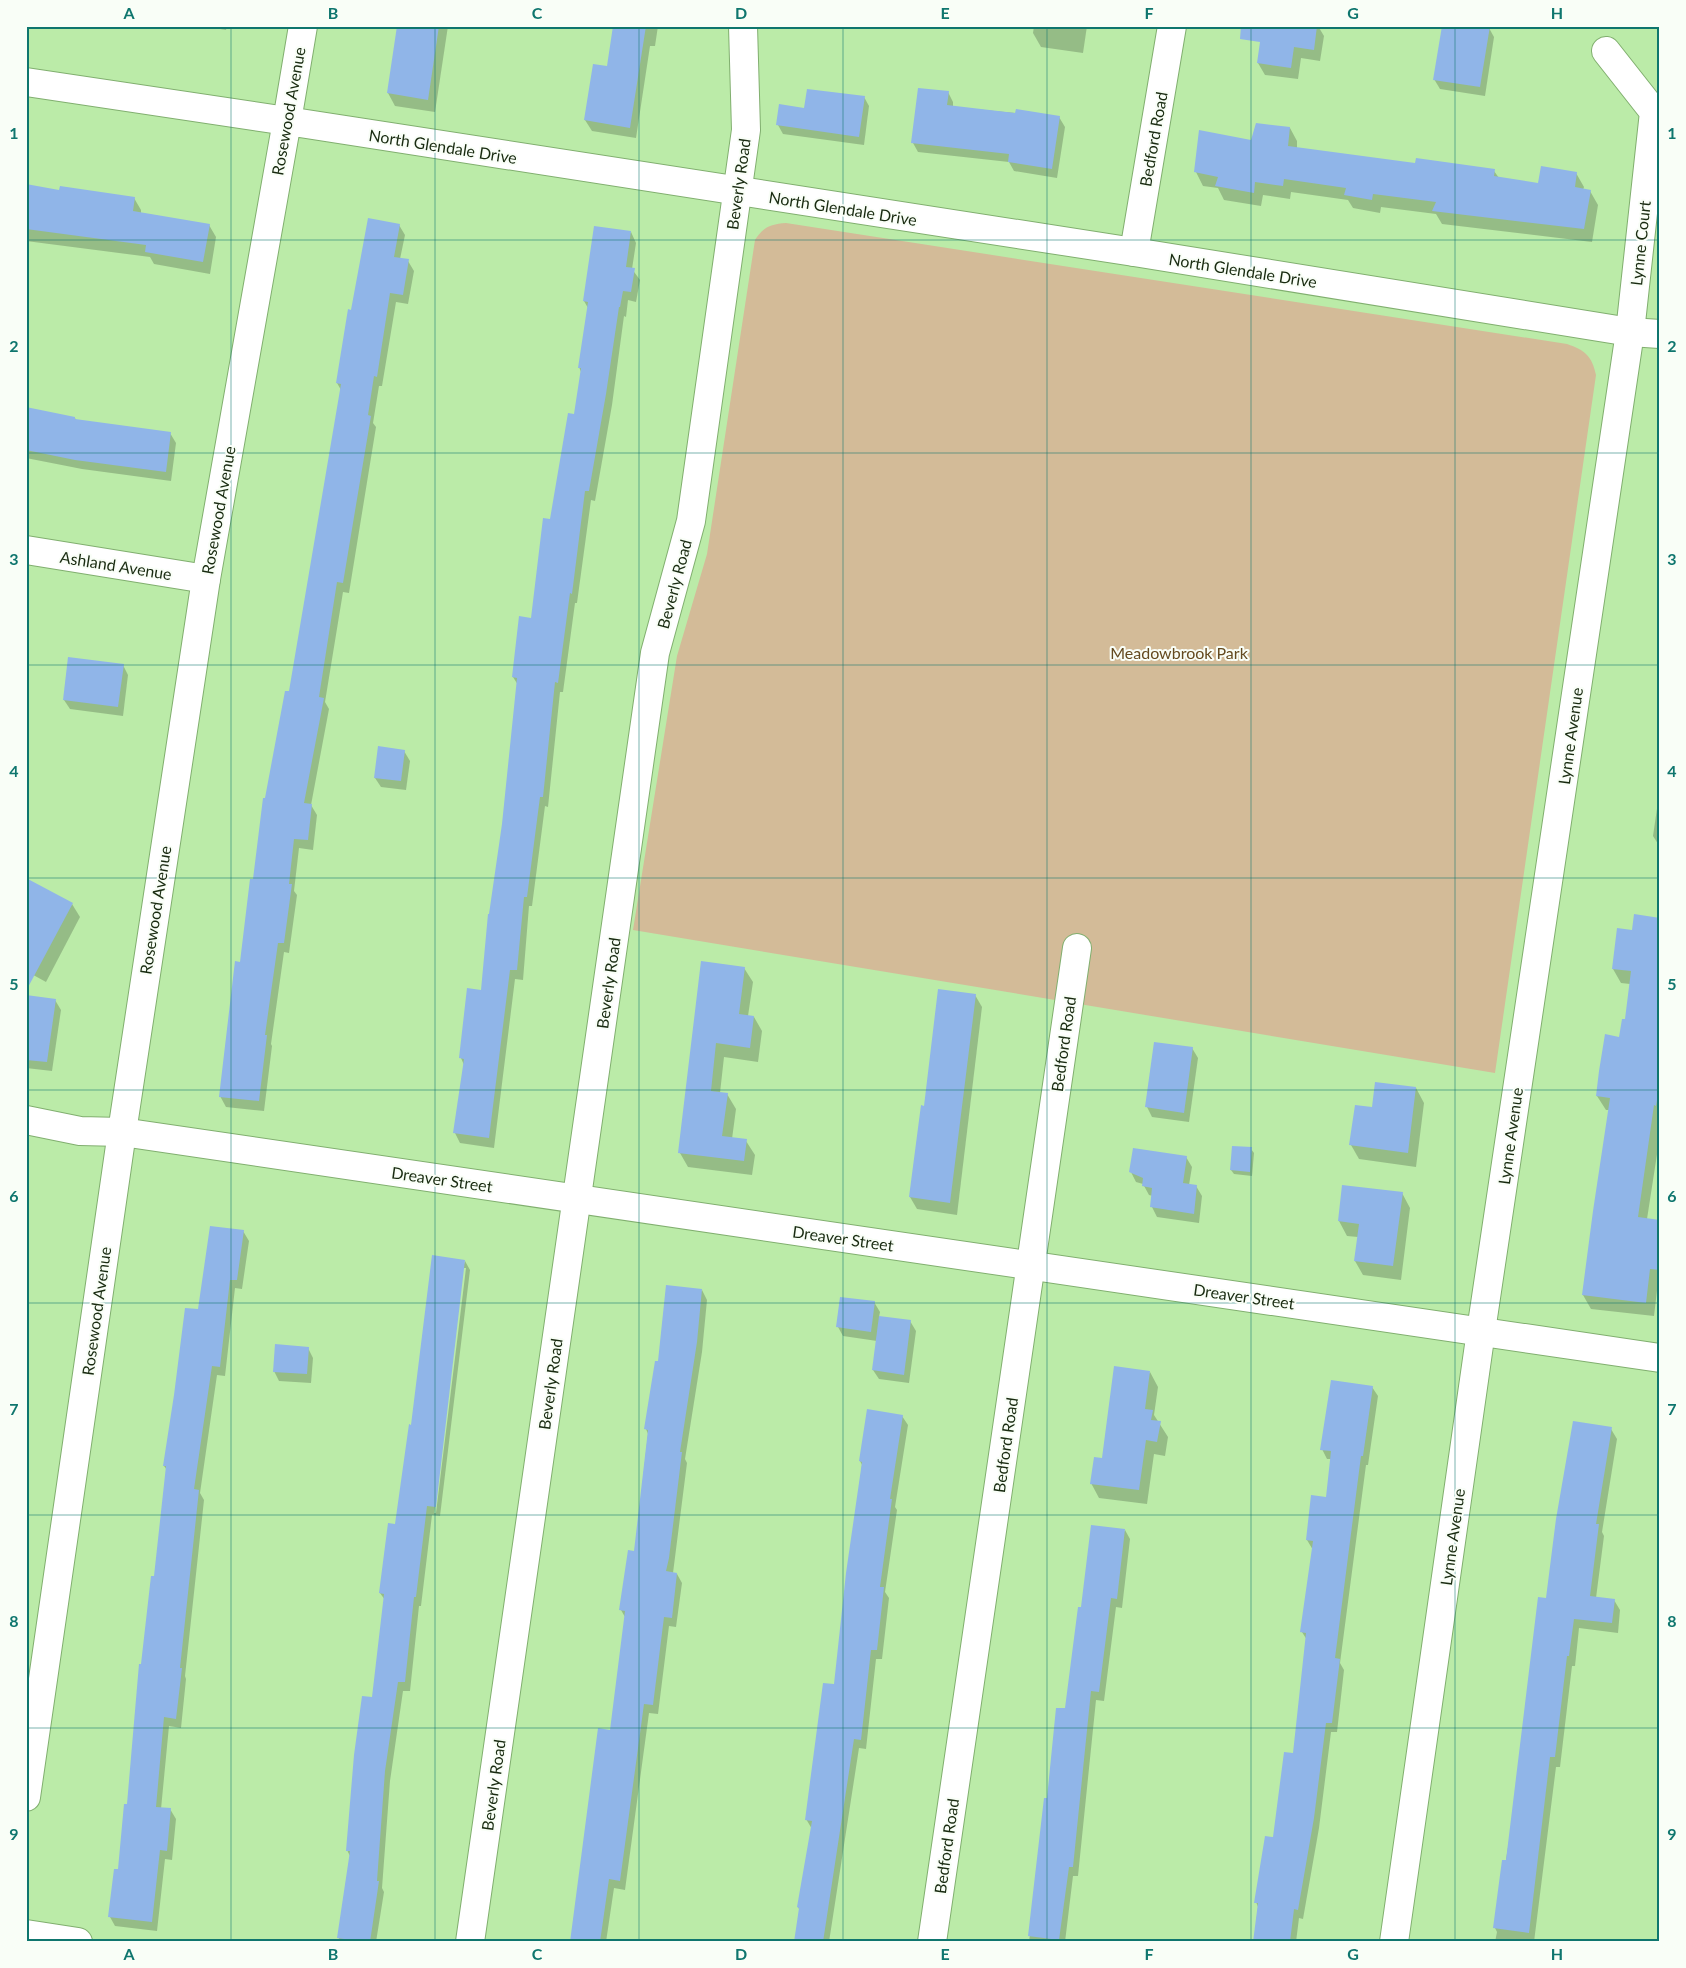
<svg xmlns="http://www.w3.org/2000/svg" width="1686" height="1968" font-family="Lato,sans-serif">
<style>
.green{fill:#d3bb98}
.shadow{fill:#0003;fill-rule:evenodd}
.building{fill:#90b5e8}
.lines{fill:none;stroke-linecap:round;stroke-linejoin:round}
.minor-casing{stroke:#81af6f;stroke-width:30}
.tertiary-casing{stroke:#81af6f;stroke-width:30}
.minor{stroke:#fff;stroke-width:28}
.tertiary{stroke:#fff;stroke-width:28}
.grid{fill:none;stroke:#0f766e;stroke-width:1;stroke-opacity:0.55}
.labels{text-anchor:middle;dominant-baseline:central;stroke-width:4;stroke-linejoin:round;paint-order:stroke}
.street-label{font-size:16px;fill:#192b11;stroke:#f9fef7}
.park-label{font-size:16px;fill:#644a1f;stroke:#f9fef7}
.neatline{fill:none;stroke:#0f766e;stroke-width:2}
.grid-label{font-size:16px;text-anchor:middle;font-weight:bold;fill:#0f766e}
</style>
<rect width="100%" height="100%" fill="#bbeba8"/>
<path class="green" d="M786 223 1567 344C1585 350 1592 356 1596 375L1495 1073 633 930 677 656 707 554 755 240C763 227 771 224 786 223Z"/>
<g class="shadow">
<polygon points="203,26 227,26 226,30"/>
<polygon points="399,26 448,26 435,112 395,106 388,93"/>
<polygon points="614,26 658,26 655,46 650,46 636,138 592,131 585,120 608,67"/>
<polygon points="1034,26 1087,26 1083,53 1041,47 1033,33"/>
<polygon points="1263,26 1318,26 1324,36 1320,61 1301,58 1298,79 1265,75 1258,63"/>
<polygon points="1489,28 1494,37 1485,96 1440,89 1434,79"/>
<polygon points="948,92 953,102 953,107 1059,117 1065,127 1057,178 1014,171 1009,162 918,152 913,143"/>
<polygon points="864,97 869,106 864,145 783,134 778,125 806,109"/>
<polygon points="1290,128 1297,141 1297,148 1416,165 1494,171 1499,178 1539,185 1576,173 1584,187 1583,190 1590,191 1598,205 1592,242 1442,224 1436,214 1381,207 1380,213 1353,208 1348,200 1291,192 1290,199 1263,195 1261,206 1224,200 1218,188 1203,186 1196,172 1252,141"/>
<polygon points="26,185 60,191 134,198 141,210 141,213 209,225 216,237 210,274 154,264 150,257 26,241"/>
<polygon points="399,225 405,235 400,259 408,261 414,271 408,304 396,302 382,386 379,386 373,423 376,427 349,593 343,592 325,702 329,709 311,805 317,815 313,850 299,848 294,891 297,895 289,953 284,952 271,1044 272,1046 264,1111 226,1107 220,1096 266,800 290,693 341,390 337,383 352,311"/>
<polygon points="631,232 636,243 632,269 640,280 636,302 628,300 626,317 624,316 612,405 595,501 591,500 577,603 575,603 563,692 560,692 548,807 545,806 532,906 529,906 523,980 515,979 494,1148 460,1143 455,1133 464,1065 461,1058 482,991 490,916 504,824 518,685 513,677 532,619 552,520 575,416 581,372 579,367 588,308 584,301"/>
<polygon points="26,408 75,418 76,420 170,433 176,443 171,481 82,469 26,458"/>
<polygon points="26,661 28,664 26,677"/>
<polygon points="123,665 128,675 123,716 70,709 64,700"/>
<polygon points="404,751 410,761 406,790 381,787 375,778"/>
<polygon points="1660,788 1660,847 1653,836"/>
<polygon points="72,904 80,917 46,982 26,971"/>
<polygon points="1660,920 1660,1135 1647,1219 1660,1221 1660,1283 1658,1282 1654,1316 1591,1309 1583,1295 1610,1110 1606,1110 1597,1096 1626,1021 1630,984 1621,983 1613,969 1633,931"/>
<polygon points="702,962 744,968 753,982 748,1016 754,1017 762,1031 758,1062 724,1057 720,1093 727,1094 736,1109 732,1139 746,1141 755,1155 752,1175 688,1167 680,1153"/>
<polygon points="975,995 982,1007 957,1215 917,1209 910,1197 925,1107"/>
<polygon points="26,996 55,1000 61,1010 52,1071 26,1068"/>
<polygon points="1192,1048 1198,1058 1189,1122 1152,1117 1147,1107"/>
<polygon points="1416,1088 1424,1103 1416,1167 1359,1159 1351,1145 1373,1108"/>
<polygon points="1251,1149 1254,1153 1252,1176 1234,1174 1231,1170"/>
<polygon points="1186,1157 1192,1167 1189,1185 1196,1186 1202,1196 1199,1223 1157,1217 1152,1207 1153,1196 1149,1195 1143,1184 1136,1182 1131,1172"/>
<polygon points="1343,1186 1402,1193 1410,1208 1401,1280 1363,1275 1355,1261 1358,1237 1347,1236 1339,1221"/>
<polygon points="243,1231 249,1241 242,1289 235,1288 225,1376 217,1375 200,1493 204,1500 185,1676 186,1679 181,1728 169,1726 161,1809 170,1809 176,1819 172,1860 165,1859 157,1931 115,1926 110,1917 119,1871 128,1806 142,1665 155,1577 167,1470 164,1466 199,1311"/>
<path d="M465 1261 470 1270 440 1516 432 1515 421 1606H419L410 1691H403L390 1781 382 1888 384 1892 376 1942H341L338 1937 350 1856 347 1850 373 1699 385 1600 380 1593 397 1526 412 1426ZM463 1268H466L436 1513H434Z"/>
<polygon points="702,1290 707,1300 702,1352 685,1459 687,1463 673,1573 677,1574 682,1583 676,1627 669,1626 658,1714 649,1713 625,1890 614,1888 606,1942 571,1942 612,1732 625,1617 621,1610 635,1552 648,1434 646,1429 659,1363"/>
<polygon points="874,1302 880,1312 879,1317 910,1321 916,1331 909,1383 879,1379 873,1370 877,1341 843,1336 838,1327"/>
<polygon points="308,1348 313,1358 311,1383 279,1381 274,1371"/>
<polygon points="1150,1372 1158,1387 1154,1415 1168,1437 1165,1456 1154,1454 1147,1504 1099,1498 1091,1483"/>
<polygon points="1372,1387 1378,1396 1368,1465 1366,1465 1340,1663 1344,1670 1337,1732 1331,1732 1319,1828 1303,1919 1299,1918 1296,1942 1254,1942 1258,1907 1256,1902 1274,1839 1294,1755 1307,1640 1302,1632 1313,1550 1307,1540 1327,1498 1331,1459 1327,1459 1322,1449"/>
<polygon points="902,1416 908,1425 895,1507 897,1510 885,1592 889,1598 882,1659 876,1659 866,1749 859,1748 829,1942 796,1942 800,1911 798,1907 812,1829 806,1819 835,1686 862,1465 860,1461"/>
<polygon points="1611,1429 1617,1439 1602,1532 1604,1536 1596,1598 1614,1600 1620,1610 1618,1633 1579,1628 1575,1666 1572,1666 1560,1767 1556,1767 1534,1942 1495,1942 1497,1932 1495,1928 1548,1599"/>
<polygon points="1125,1530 1130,1539 1122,1608 1116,1607 1104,1701 1096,1700 1078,1876 1073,1876 1065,1942 1029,1942 1046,1800 1048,1800 1066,1710 1082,1608"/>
</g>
<g class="building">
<polygon points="397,26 439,26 428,100 387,93"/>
<polygon points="613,26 646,26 630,128 584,120 593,64 607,66"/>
<polygon points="1241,26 1317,26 1314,50 1294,47 1291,68 1257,63 1260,42 1240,39"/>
<polygon points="1442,26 1490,26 1480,87 1433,80"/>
<polygon points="918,88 949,91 947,105 1015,113 1016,109 1060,116 1052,169 1008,162 1009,154 911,143"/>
<polygon points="807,89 865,96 859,137 776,125 779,104 804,108"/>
<polygon points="1256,123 1290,127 1288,146 1415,163 1416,158 1495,169 1494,176 1538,183 1541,166 1577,172 1575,187 1591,190 1584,229 1432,211 1436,202 1373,194 1372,200 1344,195 1346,188 1284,179 1283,186 1255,182 1254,193 1215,186 1218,177 1194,172 1199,130 1251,140"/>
<polygon points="26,184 59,190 60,186 135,197 133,211 210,224 203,262 145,252 146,245 26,229"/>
<polygon points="368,218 400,224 394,257 409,259 403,295 390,293 377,377 374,376 368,415 371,416 356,505 343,583 337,582 319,697 324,698 304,803 312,804 308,840 294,839 289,884 292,884 284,943 278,943 265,1035 267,1035 259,1101 219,1097 235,961 240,962 250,879 253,879 263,798 265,798 285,691 289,691 341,384 336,383 348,309 351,310"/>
<polygon points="594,226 631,231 626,267 635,268 631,292 623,291 620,307 619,307 606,394 589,491 585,491 572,594 570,593 558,683 555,682 543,797 540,797 527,897 524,897 517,970 510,970 489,1138 453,1133 464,1059 459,1058 467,988 481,990 488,914 489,914 502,824 517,678 512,677 519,616 531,618 543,518 550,519 568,413 574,414 581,368 578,368 588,302 583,301"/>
<polygon points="26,407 75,417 75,419 171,432 166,472 75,460 26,450"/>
<polygon points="68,657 124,664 118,707 63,700"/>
<polygon points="378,746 405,750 401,781 374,778"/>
<polygon points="26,878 73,903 26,991"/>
<polygon points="1634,914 1660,918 1660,1083 1656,1106 1654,1105 1638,1217 1660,1220 1660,1270 1650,1269 1646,1303 1582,1295 1593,1211 1610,1098 1596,1096 1599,1071 1605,1034 1619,1037 1622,1019 1625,1019 1631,971 1612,969 1617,928 1632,930"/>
<polygon points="701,961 745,967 739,1014 754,1016 750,1048 716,1043 711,1091 728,1093 722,1136 747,1139 744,1161 678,1153"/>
<polygon points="938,989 976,994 950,1203 909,1197 921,1105 924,1106"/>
<polygon points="26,995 56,999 47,1062 26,1060"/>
<polygon points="1154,1042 1193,1047 1184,1113 1145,1107"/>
<polygon points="1375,1082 1416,1087 1408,1153 1349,1145 1355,1105 1372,1107"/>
<polygon points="1232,1146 1252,1147 1250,1172 1230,1170"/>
<polygon points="1133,1148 1187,1156 1183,1183 1197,1185 1194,1214 1150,1207 1152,1188 1142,1186 1143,1178 1129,1172"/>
<polygon points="1342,1185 1403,1192 1393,1266 1354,1261 1359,1224 1338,1221"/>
<polygon points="210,1226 244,1230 237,1280 230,1280 220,1367 212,1366 194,1489 199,1490 180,1668 182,1668 176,1719 164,1717 156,1807 171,1808 167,1851 160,1850 152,1922 108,1917 114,1869 118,1869 124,1804 127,1804 139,1664 141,1664 151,1576 154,1576 166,1466 163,1466 174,1395 185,1308 198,1309"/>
<polygon points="432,1255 465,1260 436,1507 427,1506 416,1597 414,1597 405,1682 398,1682 385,1771 377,1881 379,1881 370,1942 365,1942 337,1938 350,1851 346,1851 354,1755 362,1696 372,1697 384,1594 379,1593 388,1523 395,1524 409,1424 411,1425"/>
<polygon points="666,1285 702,1289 697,1342 680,1452 682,1452 669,1558 666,1571 677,1573 672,1618 664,1617 653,1705 644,1704 620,1881 609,1879 600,1942 570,1942 598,1728 610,1730 625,1611 619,1610 628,1550 634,1551 648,1430 644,1429 655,1361 658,1361"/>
<polygon points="840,1297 875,1301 871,1332 836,1327"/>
<polygon points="879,1316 911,1320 904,1375 872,1370"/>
<polygon points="275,1344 309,1347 307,1374 273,1372"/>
<polygon points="1114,1366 1150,1371 1145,1409 1153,1410 1151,1420 1161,1421 1157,1442 1146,1440 1139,1490 1090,1484 1094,1457 1102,1458"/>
<polygon points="1331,1380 1373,1386 1363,1456 1361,1456 1335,1658 1340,1659 1332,1723 1326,1723 1314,1818 1298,1910 1294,1909 1290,1942 1253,1942 1258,1903 1254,1903 1265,1836 1273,1837 1284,1752 1293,1753 1306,1633 1300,1632 1313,1541 1306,1540 1311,1495 1326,1497 1331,1451 1320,1450"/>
<polygon points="867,1409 903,1415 890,1499 892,1499 880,1587 884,1587 877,1650 871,1650 861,1740 854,1739 823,1942 794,1942 799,1908 797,1907 812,1821 805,1820 823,1683 834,1684 846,1573 862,1462 859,1461"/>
<polygon points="1573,1421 1612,1427 1596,1524 1599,1524 1590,1596 1615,1599 1612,1623 1574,1619 1569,1656 1567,1656 1555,1757 1550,1757 1529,1933 1493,1928 1502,1860 1506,1860 1538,1597 1546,1598 1556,1519"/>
<polygon points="1091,1525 1125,1529 1117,1599 1111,1598 1099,1692 1091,1691 1073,1867 1069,1867 1059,1940 1028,1936 1044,1798 1047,1798 1056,1708 1065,1708 1078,1607 1081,1607"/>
</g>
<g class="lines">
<g class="minor-casing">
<g id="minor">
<polyline points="1134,252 1172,26"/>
<polyline points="26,550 206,579"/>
<polyline points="26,1120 80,1131 122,1132 1660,1358"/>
<polyline points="26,1797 122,1132 206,579 287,121 1134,252 1630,332 1660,334"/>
<polyline points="26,1934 78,1942"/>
<polyline points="470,1942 655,653 691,521 746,130 743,26"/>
<polyline points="932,1942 1077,948"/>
<polyline points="1394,1942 1481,1331 1630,332 1654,112 1606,51"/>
</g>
</g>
<g class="tertiary-casing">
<polyline id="tertiary" points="26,82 287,121 303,26"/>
</g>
<use href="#minor" class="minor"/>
<use href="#tertiary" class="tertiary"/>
</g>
<path class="grid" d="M231 26V1942M435 26V1942M639 26V1942M843 26V1942M1047 26V1942M1251 26V1942M1455 26V1942M26 240H1660M26 453H1660M26 665H1660M26 878H1660M26 1090H1660M26 1303H1660M26 1515H1660M26 1728H1660"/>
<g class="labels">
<g class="street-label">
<text transform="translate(288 111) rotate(-80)">Rosewood Avenue</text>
<text transform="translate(1153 139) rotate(-80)">Bedford Road</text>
<text transform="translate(443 146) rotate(9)">North Glendale Drive</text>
<text transform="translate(738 184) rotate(-82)">Beverly Road</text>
<text transform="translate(843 208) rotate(9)">North Glendale Drive</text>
<text transform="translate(1640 243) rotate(-84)">Lynne Court</text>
<text transform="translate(1243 270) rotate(9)">North Glendale Drive</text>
<text transform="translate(218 510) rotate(-80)">Rosewood Avenue</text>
<text transform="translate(116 565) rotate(9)">Ashland Avenue</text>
<text transform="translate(674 584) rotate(-75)">Beverly Road</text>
<text transform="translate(1570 736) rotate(-82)">Lynne Avenue</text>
<text transform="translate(155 910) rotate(-81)">Rosewood Avenue</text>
<text transform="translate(608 983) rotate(-82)">Beverly Road</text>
<text transform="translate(1063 1044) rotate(-82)">Bedford Road</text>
<text transform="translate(1510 1136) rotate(-82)">Lynne Avenue</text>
<text transform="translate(442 1179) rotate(8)">Dreaver Street</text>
<text transform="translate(843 1238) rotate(8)">Dreaver Street</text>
<text transform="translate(1244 1296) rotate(8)">Dreaver Street</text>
<text transform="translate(96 1311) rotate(-82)">Rosewood Avenue</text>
<text transform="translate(550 1384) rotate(-82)">Beverly Road</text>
<text transform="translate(1005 1445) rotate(-82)">Bedford Road</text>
<text transform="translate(1452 1537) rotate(-82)">Lynne Avenue</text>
<text transform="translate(493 1785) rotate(-82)">Beverly Road</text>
<text transform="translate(946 1846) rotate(-82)">Bedford Road</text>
</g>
<g class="park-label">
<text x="1179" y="652">Meadowbrook Park</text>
</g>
</g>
<rect width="1686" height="1968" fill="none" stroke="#f9fef7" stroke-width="55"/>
<rect x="28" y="28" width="1630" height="1912" class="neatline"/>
<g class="grid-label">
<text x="129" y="19">A</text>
<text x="333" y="19">B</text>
<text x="537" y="19">C</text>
<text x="741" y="19">D</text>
<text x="945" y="19">E</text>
<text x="1149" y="19">F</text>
<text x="1353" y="19">G</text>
<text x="1557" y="19">H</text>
<text x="14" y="139">1</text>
<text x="1672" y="139">1</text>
<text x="14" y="352">2</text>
<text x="1672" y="352">2</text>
<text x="14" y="565">3</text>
<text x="1672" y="565">3</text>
<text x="14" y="777">4</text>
<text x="1672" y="777">4</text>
<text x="14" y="990">5</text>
<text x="1672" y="990">5</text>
<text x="14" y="1202">6</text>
<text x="1672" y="1202">6</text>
<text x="14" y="1415">7</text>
<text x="1672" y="1415">7</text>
<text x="14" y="1627">8</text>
<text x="1672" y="1627">8</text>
<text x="14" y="1840">9</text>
<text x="1672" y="1840">9</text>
<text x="129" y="1960">A</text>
<text x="333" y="1960">B</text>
<text x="537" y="1960">C</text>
<text x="741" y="1960">D</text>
<text x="945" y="1960">E</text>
<text x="1149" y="1960">F</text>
<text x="1353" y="1960">G</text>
<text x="1557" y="1960">H</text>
</g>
</svg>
